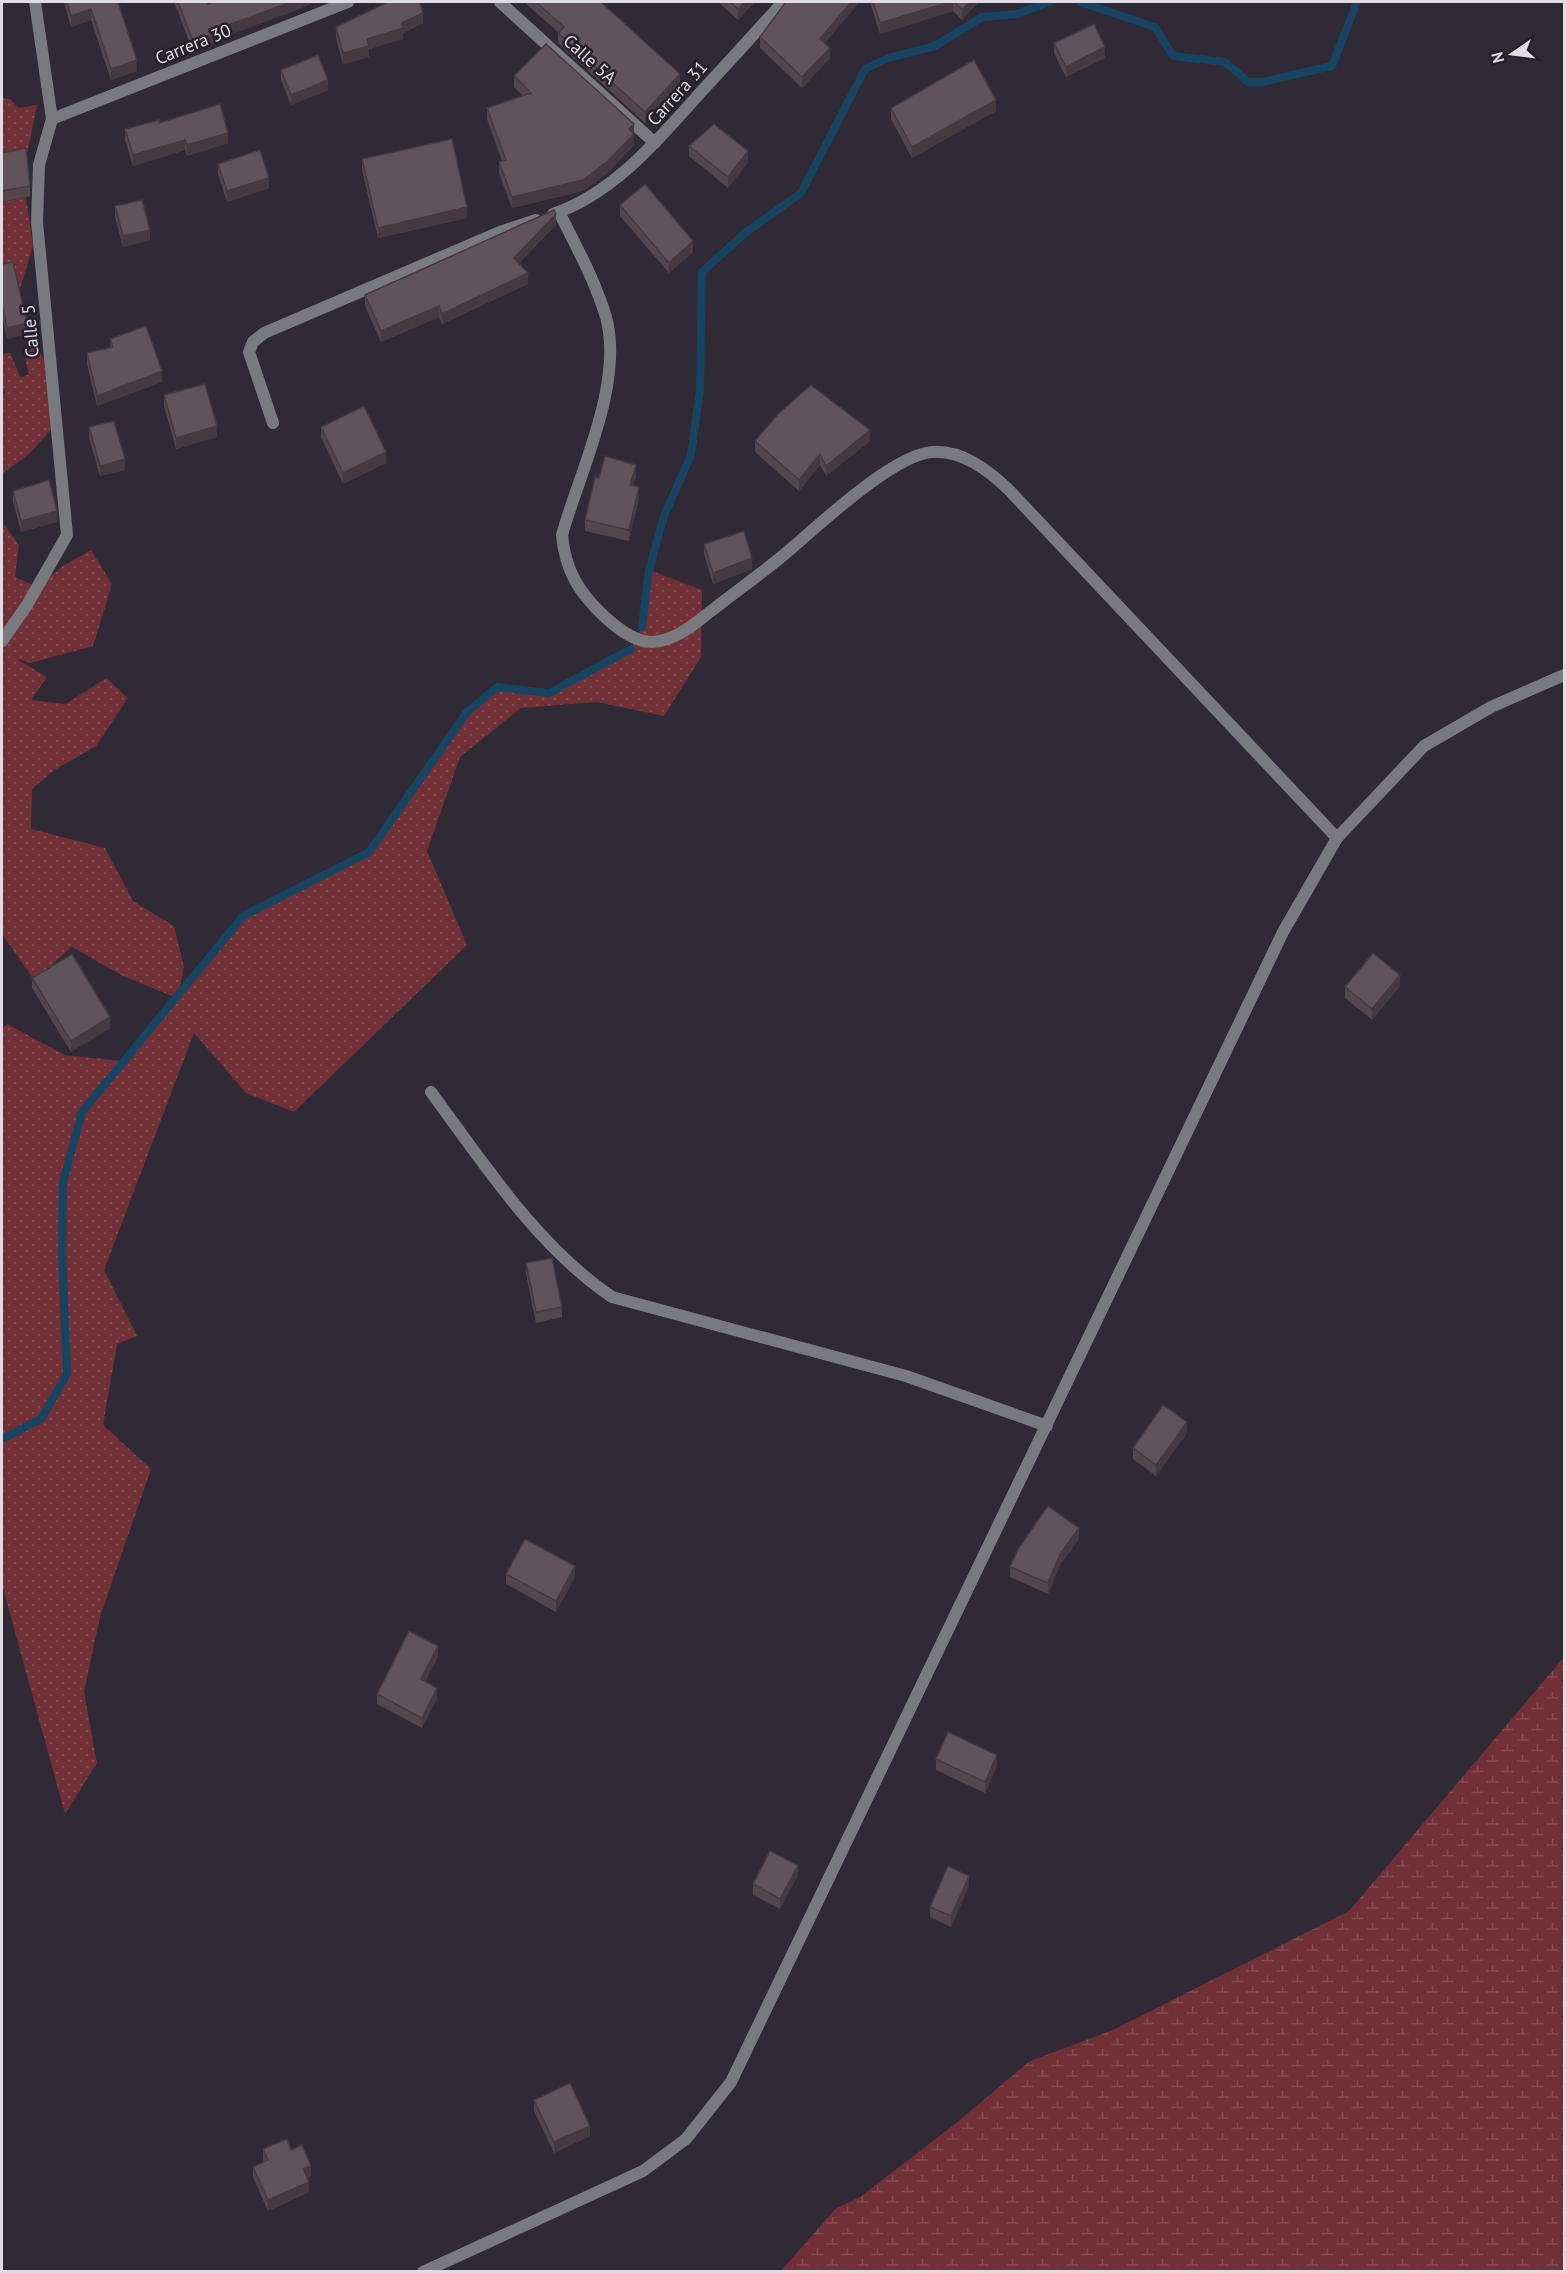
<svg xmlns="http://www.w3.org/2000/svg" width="1566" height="2273" font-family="'PT Sans',sans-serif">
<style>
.grass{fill:url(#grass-dots)}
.wetland{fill:url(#wetland-marsh)}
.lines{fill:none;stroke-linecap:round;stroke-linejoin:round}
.stream{stroke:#174461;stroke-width:8}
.street{stroke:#797a80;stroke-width:12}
.wall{fill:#53474e}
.shaded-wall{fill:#443a40}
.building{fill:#61535b;stroke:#443a40;stroke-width:1.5}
.labels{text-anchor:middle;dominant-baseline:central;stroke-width:5;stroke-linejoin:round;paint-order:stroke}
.street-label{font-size:18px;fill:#dfdce3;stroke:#25202a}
</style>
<defs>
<pattern id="grass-dots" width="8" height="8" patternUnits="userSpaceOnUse" patternTransform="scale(1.5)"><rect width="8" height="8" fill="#703036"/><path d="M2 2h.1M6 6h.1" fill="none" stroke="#844d53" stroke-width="1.8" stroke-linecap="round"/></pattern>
<pattern id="wetland-marsh" width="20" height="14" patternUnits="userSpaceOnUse" patternTransform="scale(1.5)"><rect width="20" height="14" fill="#703036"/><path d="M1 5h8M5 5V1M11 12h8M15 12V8" fill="none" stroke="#844d53"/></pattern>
</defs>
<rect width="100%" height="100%" fill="#2f2a35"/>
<g class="grass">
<polygon points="2,98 10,99 19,108 37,105 26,159 2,163"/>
<polygon points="26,197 33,246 18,295 2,298 2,202"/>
<path d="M34 345C54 365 52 403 51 430L29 454 2 474V395L6 392 2 391V354L10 353 21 378 29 374 24 353Z"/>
<polygon points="4,524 19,545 15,577 37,587 63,566 91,550 112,584 93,646 30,663 15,658 47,677 31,700 66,704 106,678 128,698 96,746 53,771 32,789 31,829 105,848 133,901 174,926 184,967 178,996 243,916 369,852 467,712 497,687 549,693 631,649 642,627 649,570 702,590 701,657 664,716 597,702 521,708 460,757 427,851 467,945 294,1112 246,1093 194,1033 104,1270 137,1336 117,1344 103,1425 151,1469 100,1617 84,1692 97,1763 65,1814 2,1585 2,1029 7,1024 65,1055 121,1061 177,998 123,976 72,947 34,980 2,934 2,534"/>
</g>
<polygon class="wetland" points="1564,1657 1564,2271 781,2271 835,2209 860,2197 955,2124 1030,2061 1113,2030 1349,1911"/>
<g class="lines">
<g class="stream">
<polyline points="1080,2 1155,27 1173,56 1225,62 1248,82 1262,82 1332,66 1357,2"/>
<polyline points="642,627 649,570 664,516 691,455 700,389 702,272 745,233 801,193 865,69 888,58 935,46 982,17 1017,14 1049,2"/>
<polyline points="2,1439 41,1419 67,1374 62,1254 63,1182 82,1112 243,916 369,852 467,712 497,687 549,693 631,649"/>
</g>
<g class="street">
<polyline points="500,2 655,143"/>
<polyline points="52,119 348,2"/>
<path d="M559 212C576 246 595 280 606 317 624 383 580 471 562 535 565 570 579 593 605 617 617 628 634 642 652 642 677 641 696 622 715 608 737 591 759 575 780 558 813 531 891 455 932 452 962 450 988 470 1008 489L1337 838"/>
<path d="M553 214C614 193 658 140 700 93 728 63 756 32 783 2"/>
<polyline points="273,423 249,352 253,342 264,333 500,232 536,220"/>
<polyline points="2,641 27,605 67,535 37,222 39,165 52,119 35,2"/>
<path d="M431 1092C484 1164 538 1247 612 1297L906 1376 1047 1426"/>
<polyline points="423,2272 643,2171 686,2139 731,2082 1283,932 1337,838 1424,746 1491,707 1564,675"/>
</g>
</g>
<g class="wall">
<polygon points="64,2 118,2 137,71 111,80 91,20 71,27"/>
<polygon points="174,2 207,2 208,4 302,8 218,39 218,42 193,52"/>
<polygon points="524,2 601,2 680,84 645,123 558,43 558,32"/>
<polygon points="718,2 755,2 738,20"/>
<polygon points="870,2 979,2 962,20 953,11 880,34"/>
<polygon points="423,23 403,33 403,39 369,49 369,57 343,64 336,38 336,27"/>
<polygon points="760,37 825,43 830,58 802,88 760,48"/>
<polygon points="1054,43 1105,58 1066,77 1054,53"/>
<polygon points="281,70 328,90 291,105 281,80"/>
<polygon points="514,76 634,124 634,145 608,172 583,191 512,208 499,173 499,162 502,161 487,119 487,108 523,96 514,87"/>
<polygon points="891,108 996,111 912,158 891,119"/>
<polygon points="159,123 228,143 187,156 185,150 133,166 125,140 125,129"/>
<polygon points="689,146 748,162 728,188 689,156"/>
<polygon points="2,153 30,186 30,196 2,202"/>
<polygon points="362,159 467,218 378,238 362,170"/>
<polygon points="218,164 269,188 227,202 218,174"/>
<polygon points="620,205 693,252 669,273 620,216"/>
<polygon points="115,206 150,240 123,247 115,217"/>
<polygon points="556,225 519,263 528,284 442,324 439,317 381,342 365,306 365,295"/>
<polygon points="2,264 27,334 7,339 2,315"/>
<polygon points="110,339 162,382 97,406 87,364 87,353 110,348"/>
<polygon points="164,395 217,437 176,449 164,406"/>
<polygon points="89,427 125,470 100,476 89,438"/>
<polygon points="321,427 386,463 343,484 321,437"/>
<polygon points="755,441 870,441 826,476 820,465 799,491 755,452"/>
<polygon points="636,476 633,486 639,498 629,541 585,531 585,520 599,478"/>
<polygon points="13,491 57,522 21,532 13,501"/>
<polygon points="704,544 752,569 713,584 704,554"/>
<polygon points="32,978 110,1028 71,1052 32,988"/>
<polygon points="1400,986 1372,1020 1345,998 1345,987"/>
<polygon points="526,1263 562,1307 562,1317 536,1323 526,1274"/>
<polygon points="1187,1433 1156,1476 1133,1459 1133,1448"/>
<polygon points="1079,1539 1060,1565 1048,1594 1010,1577 1010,1567"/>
<polygon points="506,1574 575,1577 556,1612 506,1584"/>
<polygon points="438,1657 425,1681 437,1698 422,1728 377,1704 377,1694"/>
<polygon points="936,1759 997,1766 985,1793 936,1770"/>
<polygon points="798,1875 780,1909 753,1895 753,1884"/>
<polygon points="969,1886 951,1927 930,1917 930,1907"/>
<polygon points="534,2100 590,2136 554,2153 534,2111"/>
<polygon points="263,2149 291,2150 311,2176 307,2178 309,2192 268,2211 253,2177 253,2167 264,2162 263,2160"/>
</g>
<g class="shaded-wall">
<polygon points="291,2 314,2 302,8 218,39 218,42 193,52 193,41 217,29"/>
<polygon points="745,2 755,2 738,20 738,9"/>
<polygon points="851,2 860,2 820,49 820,39"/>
<polygon points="950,2 953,2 953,11 880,34 880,23"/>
<polygon points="970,2 979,2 962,20 962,9"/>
<polygon points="91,9 91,20 71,27 71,16"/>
<polygon points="423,13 423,23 403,33 403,39 369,49 369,57 343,64 343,53 367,39"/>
<polygon points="1105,47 1105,58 1066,77 1066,67"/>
<polygon points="830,48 830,58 802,88 802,77"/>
<polygon points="137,60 137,71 111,80 111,69"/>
<polygon points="680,74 680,84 645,123 645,112"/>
<polygon points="328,80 328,90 291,105 291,95"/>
<polygon points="996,100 996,111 912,158 912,147"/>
<polygon points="634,124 634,145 608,172 583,191 512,208 512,197 629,129"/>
<polygon points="228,133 228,143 187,156 187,145"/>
<polygon points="185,140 185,150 133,166 133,155"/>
<polygon points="748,151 748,162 728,188 728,177"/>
<polygon points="269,178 269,188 227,202 227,191"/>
<polygon points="467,207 467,218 378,238 378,228"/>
<polygon points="556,214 556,225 514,268 514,258"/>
<polygon points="150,230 150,240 123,247 123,236"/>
<polygon points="693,241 693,252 669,273 669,263"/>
<polygon points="528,273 528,284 442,324 442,314"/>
<polygon points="439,306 439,317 381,342 381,331"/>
<polygon points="27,323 27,334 7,339 7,328"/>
<polygon points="162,371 162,382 97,406 97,396"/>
<polygon points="217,426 217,437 176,449 176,438"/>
<polygon points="870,430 870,441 826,476 826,466"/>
<polygon points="386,452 386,463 343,484 343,473"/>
<polygon points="820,454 820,465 799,491 799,480"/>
<polygon points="125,459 125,470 100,476 100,466"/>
<polygon points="636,465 636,476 630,496 630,485"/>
<polygon points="639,487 639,498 629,541 629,530"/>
<polygon points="57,511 57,522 21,532 21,521"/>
<polygon points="752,558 752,569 713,584 713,573"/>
<polygon points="1400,975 1400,986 1372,1020 1372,1009"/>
<polygon points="110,1017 110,1028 71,1052 71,1041"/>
<polygon points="1187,1422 1187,1433 1156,1476 1156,1465"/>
<polygon points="1079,1528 1079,1539 1060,1565 1048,1594 1048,1583 1060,1554"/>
<polygon points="575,1566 575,1577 556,1612 556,1601"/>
<polygon points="438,1646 438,1657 421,1690 421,1679"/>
<polygon points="437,1688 437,1698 422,1728 422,1718"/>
<polygon points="997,1755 997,1766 985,1793 985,1782"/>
<polygon points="798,1865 798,1875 780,1909 780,1899"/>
<polygon points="969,1876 969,1886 951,1927 951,1916"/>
<polygon points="590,2126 590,2136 554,2153 554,2142"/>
<polygon points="311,2166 311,2176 303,2180 303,2169"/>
<polygon points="309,2182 309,2192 268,2211 268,2200"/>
</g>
<g class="building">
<polygon points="67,2 118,2 137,60 111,69 91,9 71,16"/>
<polygon points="178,2 207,2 208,4 214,2 291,2 217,29 218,32 193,41"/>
<polygon points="388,2 420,2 423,13 402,23 403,28 367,39 369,46 343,53 336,27"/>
<polygon points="536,2 601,2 680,74 645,112 558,33 564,27"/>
<polygon points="730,2 745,2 738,9"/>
<polygon points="786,2 851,2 820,39 830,48 802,77 760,37"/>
<polygon points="873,2 950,2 880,23"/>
<polygon points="954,2 970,2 962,9"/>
<polygon points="1094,24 1105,47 1066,67 1054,43"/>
<polygon points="546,44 634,124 629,129 634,134 608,161 583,180 512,197 499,162 506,160 487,108 531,93 514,76"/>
<polygon points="318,55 328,80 291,95 281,70"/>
<polygon points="974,60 996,100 912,147 891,108"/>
<polygon points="220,104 228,133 187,145 185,140 133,155 125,129 159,120 159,123"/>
<polygon points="714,124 748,151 728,177 689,146"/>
<polygon points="452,139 467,207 378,228 362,159"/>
<polygon points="26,148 30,186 2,191 2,153"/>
<polygon points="260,150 269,178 227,191 218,164"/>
<polygon points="645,184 693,241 669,263 620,205"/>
<polygon points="142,200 150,230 123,236 115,206"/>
<polygon points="554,210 556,214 514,258 528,273 442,314 439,306 381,331 365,295"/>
<polygon points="13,262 27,323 7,328 2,304 2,264"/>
<polygon points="146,326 162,371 97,396 87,353 113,347 110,339"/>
<polygon points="205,384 217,426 176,438 164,395"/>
<polygon points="811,385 870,430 826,466 820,454 799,480 755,441 778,414"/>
<polygon points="364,406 386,452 343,473 321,427"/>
<polygon points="114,421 125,459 100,466 89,427"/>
<polygon points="605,456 636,465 630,485 639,487 629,530 585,520 595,477 599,478"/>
<polygon points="49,480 57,511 21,521 13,491"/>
<polygon points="744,531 752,558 713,573 704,544"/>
<polygon points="1373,953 1400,975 1372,1009 1345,987"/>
<polygon points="72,954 110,1017 71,1041 32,978"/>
<polygon points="552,1258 562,1307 536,1312 526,1263"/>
<polygon points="1163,1405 1187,1422 1156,1465 1133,1448"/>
<polygon points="1048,1506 1079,1528 1060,1554 1048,1583 1010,1567 1018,1549"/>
<polygon points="525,1539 575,1566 556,1601 506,1574"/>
<polygon points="409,1631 438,1646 421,1679 437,1688 422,1718 377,1694"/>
<polygon points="948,1732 997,1755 985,1782 936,1759"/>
<polygon points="770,1851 798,1865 780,1899 753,1884"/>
<polygon points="948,1866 969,1876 951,1916 930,1907"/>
<polygon points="570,2083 590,2126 554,2142 534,2100"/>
<polygon points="287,2139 291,2150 302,2145 311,2166 303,2169 309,2182 268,2200 253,2167 268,2160 263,2149"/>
</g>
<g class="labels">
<g class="street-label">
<text transform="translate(193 44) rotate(-22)">Carrera 30</text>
<text transform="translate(590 59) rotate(42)">Calle 5A</text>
<text transform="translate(677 93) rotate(-48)">Carrera 31</text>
<text transform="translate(30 331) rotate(-95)">Calle 5</text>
</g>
</g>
<rect width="1566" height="2273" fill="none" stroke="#dfdce3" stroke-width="6"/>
<g transform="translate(1512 54) rotate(256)" stroke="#25202a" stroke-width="4.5" paint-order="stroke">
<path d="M0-4.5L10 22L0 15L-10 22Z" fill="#dfdce3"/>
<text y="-9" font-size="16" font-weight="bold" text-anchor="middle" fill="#dfdce3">N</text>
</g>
</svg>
